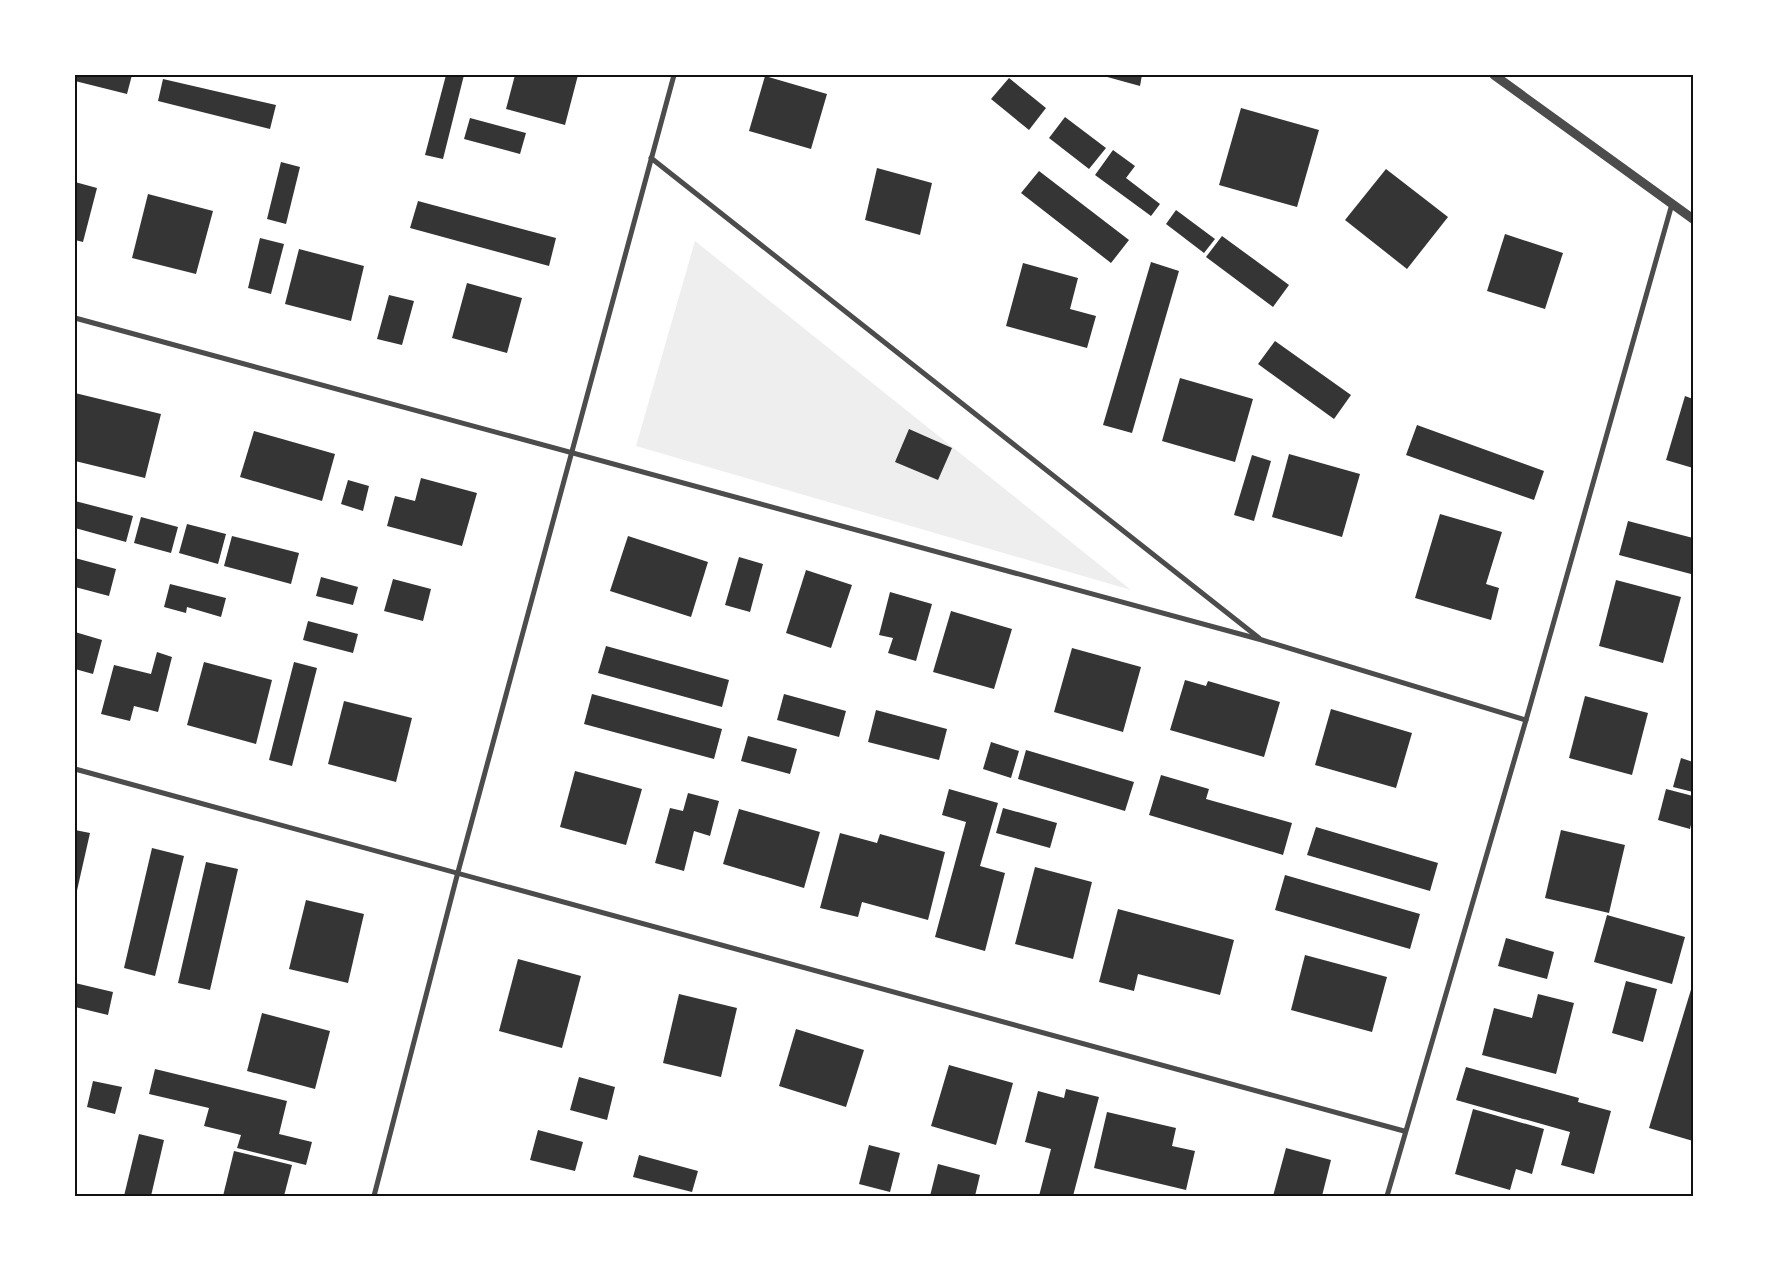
<svg xmlns="http://www.w3.org/2000/svg" width="1768" height="1271" font-family="Roboto,sans-serif">
<style>
.green{fill:#eee}
.building{fill:#353535}
.lines{fill:none;stroke-linecap:round;stroke-linejoin:round}
.minor{stroke:#4c4c4c;stroke-width:5}
.tertiary{stroke:#4c4c4c;stroke-width:9}
.neatline{fill:none;stroke:#111;stroke-width:2}
</style>
<rect width="100%" height="100%" fill="#fff"/>
<polygon class="green" points="695,241 1131,590 636,446"/>
<g class="building">
<polygon points="75,75 132,75 127,94 75,81"/>
<polygon points="446,75 464,75 443,159 425,155"/>
<polygon points="515,75 578,75 565,125 506,109"/>
<polygon points="1100,75 1142,75 1140,86"/>
<polygon points="765,76 827,94 811,149 749,131"/>
<polygon points="1009,78 1046,108 1029,130 991,99"/>
<polygon points="163,79 276,105 270,129 158,101"/>
<polygon points="1241,108 1319,130 1297,207 1219,185"/>
<polygon points="1065,117 1106,148 1089,169 1049,138"/>
<polygon points="470,118 526,133 520,154 464,139"/>
<polygon points="1113,150 1135,166 1126,178 1160,204 1151,216 1095,175"/>
<polygon points="281,162 300,167 286,224 267,219"/>
<polygon points="877,168 932,183 920,235 865,220"/>
<polygon points="1386,169 1448,217 1407,269 1345,220"/>
<polygon points="1039,171 1129,240 1111,263 1021,193"/>
<polygon points="75,182 97,188 83,242 75,240"/>
<polygon points="148,194 213,211 196,274 132,258"/>
<polygon points="418,201 556,238 549,266 410,228"/>
<polygon points="1176,210 1215,239 1204,253 1166,224"/>
<polygon points="1505,234 1563,253 1545,309 1487,291"/>
<polygon points="1222,236 1289,285 1273,307 1206,257"/>
<polygon points="260,238 284,244 271,294 248,288"/>
<polygon points="299,249 364,266 351,321 285,304"/>
<polygon points="1151,262 1179,271 1132,433 1103,425"/>
<polygon points="1023,263 1078,278 1070,309 1096,316 1087,348 1006,326"/>
<polygon points="467,283 522,298 507,353 452,338"/>
<polygon points="389,295 414,301 402,345 377,339"/>
<polygon points="1275,341 1351,395 1334,419 1258,364"/>
<polygon points="1180,378 1253,399 1235,462 1162,441"/>
<polygon points="75,393 161,414 145,478 75,461"/>
<polygon points="1685,396 1693,399 1693,468 1666,460"/>
<polygon points="1417,425 1544,471 1534,500 1406,455"/>
<polygon points="909,429 952,448 938,480 895,462"/>
<polygon points="254,431 335,454 322,501 240,477"/>
<polygon points="1289,454 1360,474 1342,537 1272,517"/>
<polygon points="1252,455 1271,461 1254,521 1234,515"/>
<polygon points="421,478 477,493 462,546 387,526 395,496 415,501"/>
<polygon points="348,480 369,486 363,511 341,504"/>
<polygon points="75,501 133,516 126,542 75,528"/>
<polygon points="1440,514 1502,532 1486,584 1499,588 1491,620 1415,598"/>
<polygon points="141,517 178,527 171,553 134,543"/>
<polygon points="1628,521 1693,538 1693,565 1691,574 1619,555"/>
<polygon points="187,524 226,534 218,564 179,553"/>
<polygon points="232,536 299,553 291,584 224,566"/>
<polygon points="628,536 708,562 691,617 610,591"/>
<polygon points="739,557 763,564 750,612 725,605"/>
<polygon points="75,558 116,569 109,596 75,587"/>
<polygon points="806,570 852,585 831,648 786,633"/>
<polygon points="321,577 358,587 353,605 316,596"/>
<polygon points="393,579 431,589 423,621 384,611"/>
<polygon points="1616,580 1681,597 1663,663 1599,646"/>
<polygon points="170,584 226,598 221,617 187,607 186,613 164,607"/>
<polygon points="890,592 932,604 916,661 888,653 893,638 879,635"/>
<polygon points="951,611 1012,629 994,689 933,672"/>
<polygon points="308,621 358,634 353,653 303,640"/>
<polygon points="75,632 102,640 93,674 75,669"/>
<polygon points="606,646 729,680 722,707 598,673"/>
<polygon points="1072,648 1141,667 1123,732 1054,712"/>
<polygon points="157,652 172,657 158,712 134,706 130,721 101,714 114,665 151,674"/>
<polygon points="204,662 272,680 256,744 187,725"/>
<polygon points="294,662 317,668 292,766 269,760"/>
<polygon points="1185,680 1206,686 1208,681 1280,702 1264,757 1170,730"/>
<polygon points="592,694 722,729 714,759 584,724"/>
<polygon points="784,694 846,711 839,737 777,720"/>
<polygon points="1585,696 1648,713 1632,775 1569,758"/>
<polygon points="344,701 412,718 396,782 328,764"/>
<polygon points="1331,709 1412,733 1396,788 1315,765"/>
<polygon points="876,710 947,729 939,760 868,742"/>
<polygon points="748,736 797,749 790,774 741,761"/>
<polygon points="991,742 1019,751 1011,778 983,769"/>
<polygon points="1026,750 1134,782 1125,811 1018,779"/>
<polygon points="1681,758 1693,762 1693,792 1673,787"/>
<polygon points="575,771 642,789 626,845 560,827"/>
<polygon points="1161,775 1209,789 1206,799 1292,823 1283,855 1149,815"/>
<polygon points="949,789 998,803 980,866 1005,873 985,951 935,937 966,822 942,815"/>
<polygon points="1666,789 1693,796 1693,816 1690,829 1658,820"/>
<polygon points="688,793 719,801 710,836 694,831 684,871 655,863 670,808 683,811"/>
<polygon points="1003,808 1057,823 1050,848 996,833"/>
<polygon points="739,809 820,832 804,888 723,864"/>
<polygon points="1316,827 1438,863 1430,891 1307,855"/>
<polygon points="75,830 90,833 76,895 75,895"/>
<polygon points="1561,830 1625,845 1609,913 1545,898"/>
<polygon points="840,833 877,843 880,834 945,852 928,920 862,902 858,917 820,908"/>
<polygon points="152,848 184,856 155,976 124,968"/>
<polygon points="206,862 238,869 210,990 178,983"/>
<polygon points="1035,867 1092,882 1073,959 1015,944"/>
<polygon points="1285,875 1420,914 1410,949 1275,910"/>
<polygon points="306,900 364,914 348,983 289,969"/>
<polygon points="1118,909 1234,940 1220,995 1138,974 1134,991 1099,982"/>
<polygon points="1607,915 1685,937 1672,984 1594,962"/>
<polygon points="1506,938 1554,952 1547,979 1498,966"/>
<polygon points="1305,955 1387,977 1372,1032 1291,1010"/>
<polygon points="518,959 581,976 562,1048 499,1031"/>
<polygon points="1626,981 1657,989 1643,1042 1612,1033"/>
<polygon points="75,983 113,992 108,1015 75,1007"/>
<polygon points="1693,983 1693,1141 1649,1128"/>
<polygon points="679,994 737,1008 721,1077 663,1063"/>
<polygon points="1538,994 1574,1003 1556,1074 1482,1055 1494,1008 1532,1018"/>
<polygon points="262,1013 330,1031 315,1089 247,1071"/>
<polygon points="796,1029 864,1050 846,1107 779,1086"/>
<polygon points="949,1065 1013,1083 996,1145 931,1126"/>
<polygon points="1466,1067 1579,1098 1578,1102 1611,1111 1594,1174 1561,1165 1570,1132 1456,1100"/>
<polygon points="155,1069 287,1101 279,1134 312,1142 306,1165 237,1148 241,1135 204,1126 209,1108 149,1094"/>
<polygon points="579,1077 615,1087 607,1120 570,1110"/>
<polygon points="93,1081 122,1087 115,1114 87,1107"/>
<polygon points="1066,1089 1099,1097 1073,1196 1039,1196 1051,1149 1025,1142 1038,1091 1064,1098"/>
<polygon points="1473,1109 1544,1129 1532,1174 1516,1169 1510,1190 1455,1174"/>
<polygon points="1107,1112 1176,1128 1172,1146 1195,1151 1186,1190 1094,1168"/>
<polygon points="538,1130 583,1142 575,1171 530,1160"/>
<polygon points="139,1134 164,1140 151,1196 124,1196"/>
<polygon points="869,1145 900,1153 890,1192 859,1184"/>
<polygon points="1286,1148 1331,1160 1322,1196 1273,1196"/>
<polygon points="234,1151 292,1165 284,1196 223,1196"/>
<polygon points="639,1155 698,1171 692,1192 633,1177"/>
<polygon points="938,1164 980,1175 975,1196 930,1196"/>
</g>
<g class="lines">
<g class="minor">
<polyline points="651,158 1259,638"/>
<polyline points="75,318 1262,640 1526,720"/>
<polyline points="75,769 1404,1131"/>
<polyline points="374,1196 458,872 674,75"/>
<polyline points="1387,1196 1526,720 1672,204"/>
</g>
<polyline class="tertiary" points="1494,75 1693,219"/>
</g>
<rect width="1768" height="1271" fill="none" stroke="#ffffff" stroke-width="152"/>
<rect x="76" y="76" width="1616" height="1119" class="neatline"/>
</svg>
